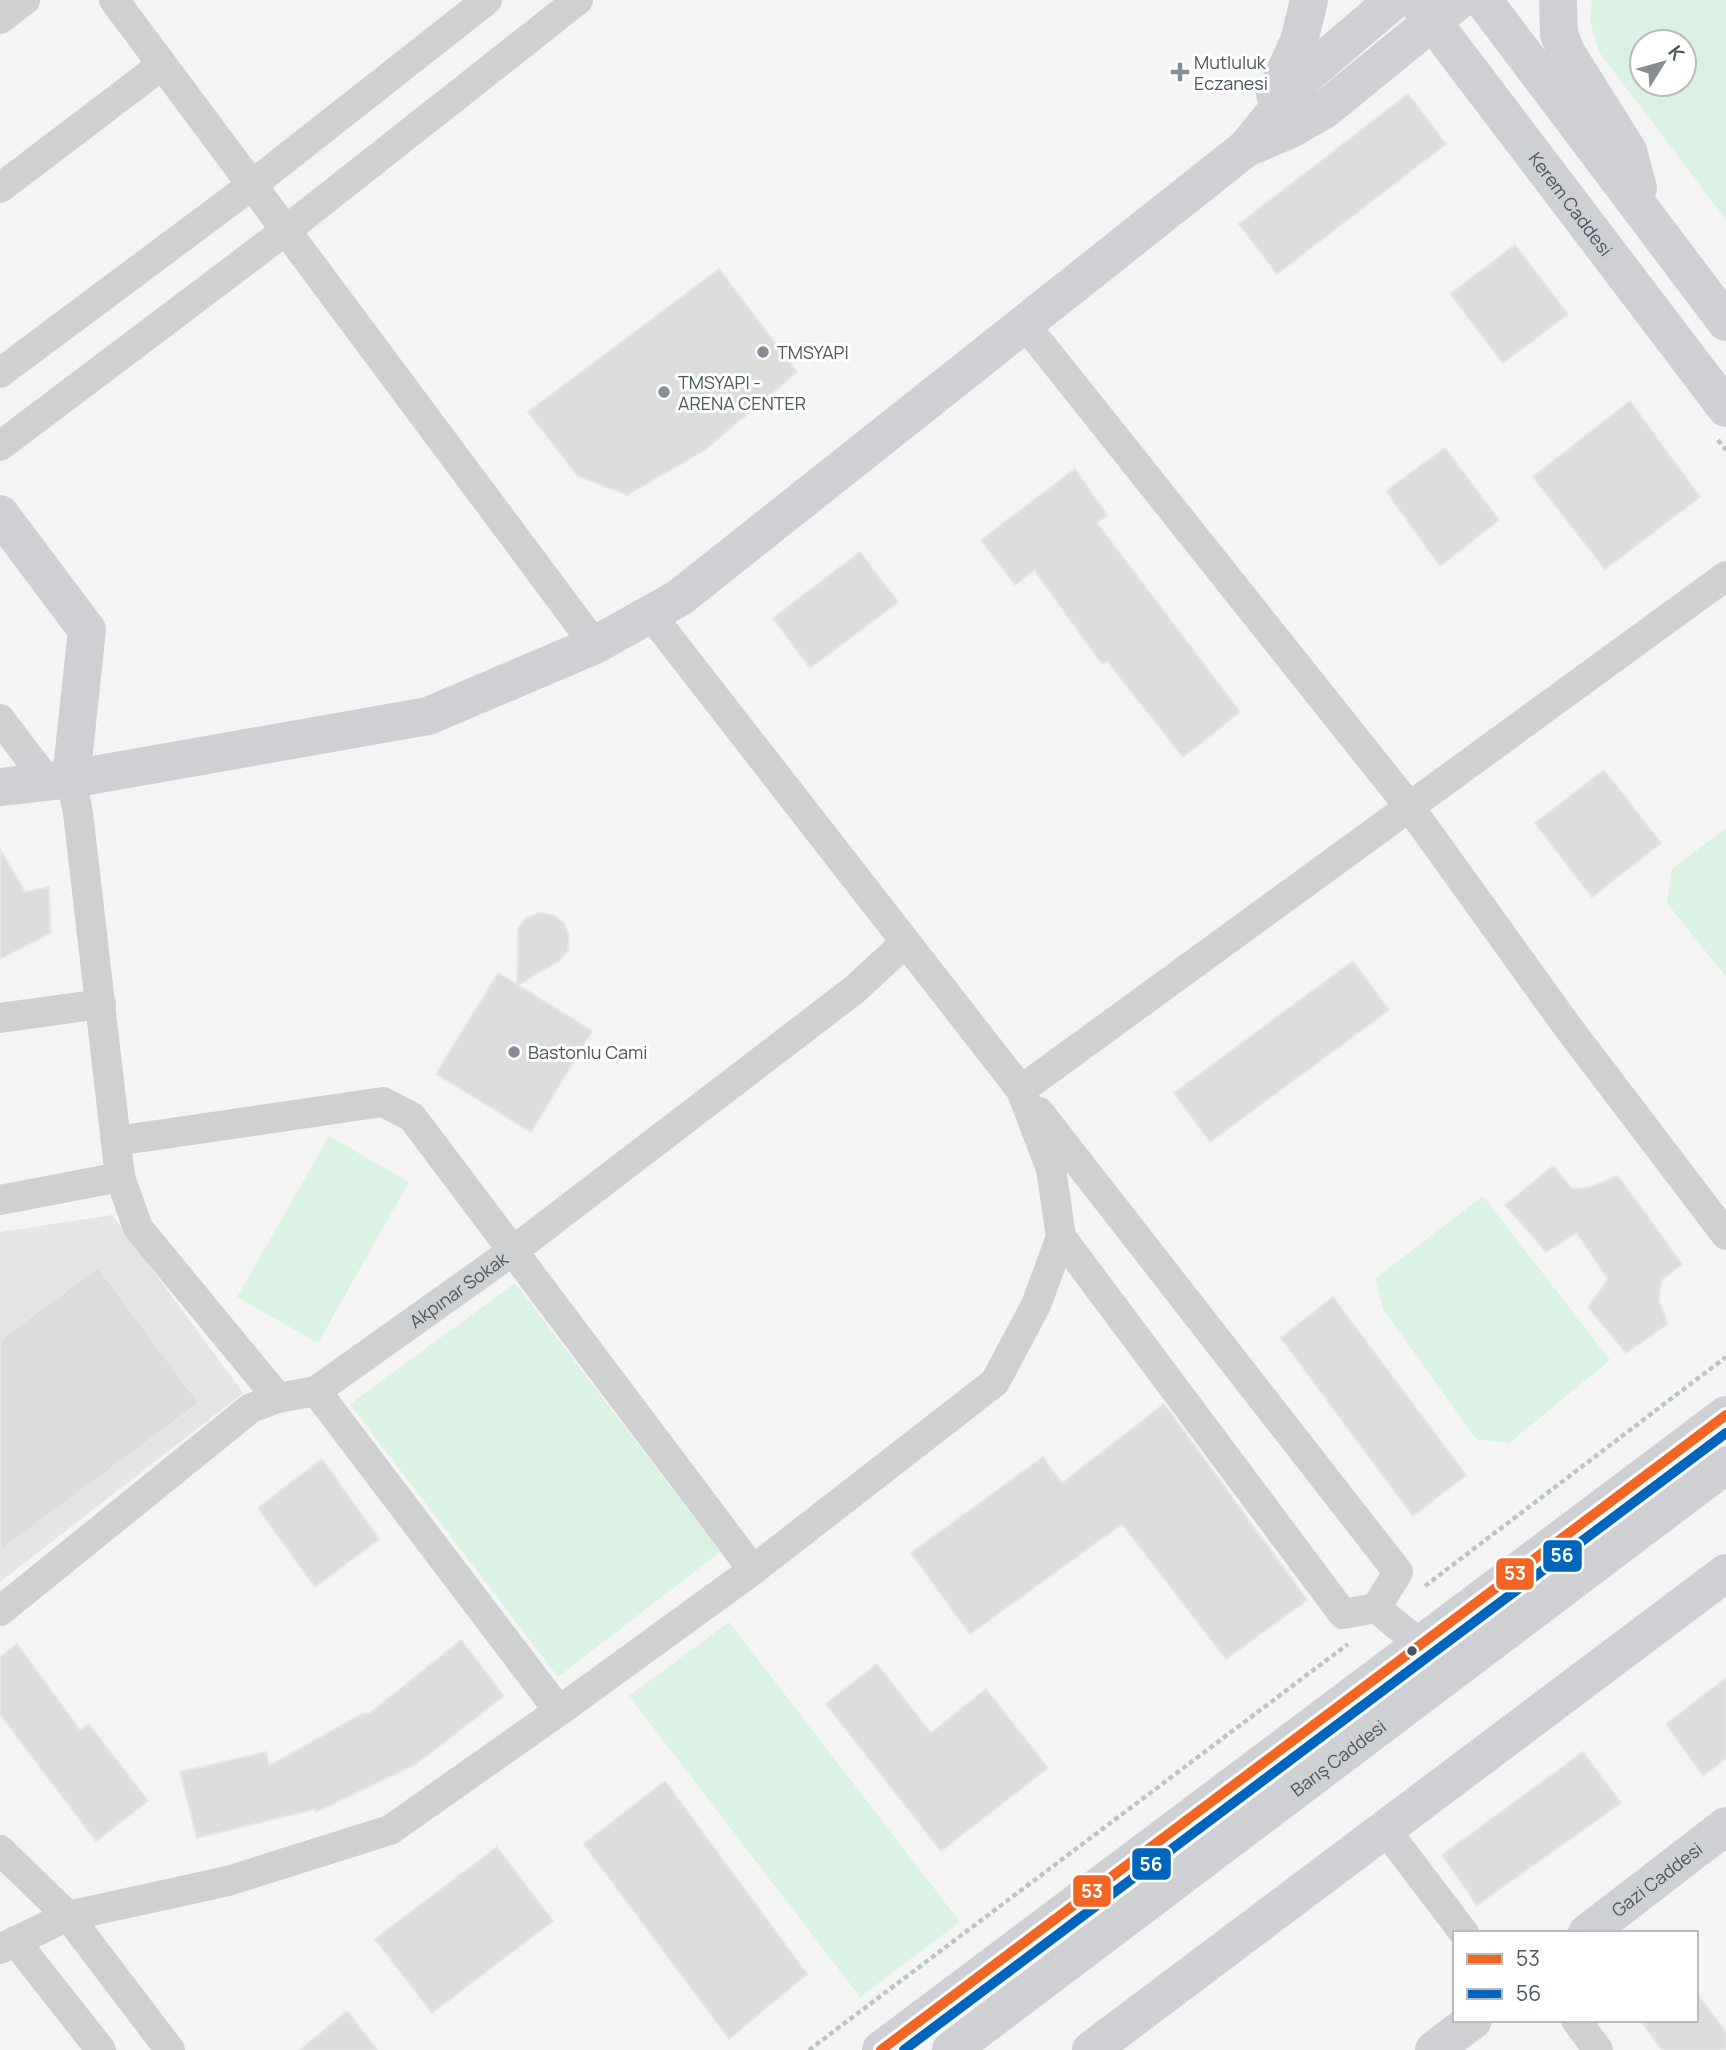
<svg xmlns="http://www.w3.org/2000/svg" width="1726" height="2050" font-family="Manrope,sans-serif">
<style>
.education{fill:#e6e5e6}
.green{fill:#d9f2e3;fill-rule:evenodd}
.building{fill:#ddddde;stroke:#e5e6e7;stroke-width:2}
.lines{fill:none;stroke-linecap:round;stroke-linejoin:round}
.path{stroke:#bcc7c4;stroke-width:4.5;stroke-dasharray:5 3.5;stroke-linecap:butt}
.street{stroke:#ced0d2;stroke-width:30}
.secondary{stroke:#ced0d4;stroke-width:38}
.bus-1-casing{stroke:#fff;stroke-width:16}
.bus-2-casing{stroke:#fff;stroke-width:16}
.bus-1{stroke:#f26522;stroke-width:10}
.bus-2{stroke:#0065bd;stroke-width:10}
.poi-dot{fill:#868d94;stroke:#fff;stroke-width:2.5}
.bus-dot{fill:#4a5661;stroke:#fff;stroke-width:2.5}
.labels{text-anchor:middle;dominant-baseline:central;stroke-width:6;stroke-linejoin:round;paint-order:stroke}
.poi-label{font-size:18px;fill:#4a5661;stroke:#fff;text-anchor:start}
.street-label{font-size:18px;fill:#4a5661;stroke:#fff}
.line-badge{stroke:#fff;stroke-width:2.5}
.badge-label{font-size:19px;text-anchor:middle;font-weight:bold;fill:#fff}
</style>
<rect width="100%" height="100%" fill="#f4f4f4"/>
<polygon class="education" points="112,1215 243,1393 0,1582 0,1232"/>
<g class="green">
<path d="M1592 0H1726V220L1599 52 1590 21ZM1684 42V84H1642V42Z"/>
<polygon points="1726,828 1726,977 1667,903 1672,869"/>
<polygon points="329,1136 409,1182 318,1343 237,1297"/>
<polygon points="1483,1196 1610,1360 1509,1443 1476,1439 1383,1309 1375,1279"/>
<polygon points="515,1283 720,1552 558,1677 350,1404"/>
<polygon points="729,1622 960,1922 860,1997 629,1696"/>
</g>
<g class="building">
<polygon points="1408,94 1446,144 1277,274 1239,224"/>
<polygon points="1515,245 1568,314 1503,363 1450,294"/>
<polygon points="719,269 797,372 705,450 627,495 578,476 528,412"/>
<polygon points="1630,401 1700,497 1605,569 1533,477"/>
<polygon points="1445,448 1499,520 1440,566 1386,491"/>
<polygon points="1075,469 1107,515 1097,523 1240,712 1183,757 1107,661 1102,664 1034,570 1015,585 981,540"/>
<polygon points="860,552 898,602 810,668 773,618"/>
<polygon points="1604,770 1661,843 1592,897 1535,823"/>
<polygon points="0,849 25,892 49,887 51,933 0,959"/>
<polygon points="539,913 553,915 564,923 569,936 568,950 559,961 518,985 592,1031 531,1132 436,1074 498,973 517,984 518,929 526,918"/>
<polygon points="1353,961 1389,1010 1210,1142 1174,1093"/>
<polygon points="1553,1166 1572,1189 1590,1187 1618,1176 1682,1264 1661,1281 1659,1301 1668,1324 1626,1353 1588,1307 1608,1279 1577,1233 1546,1252 1505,1205"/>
<polygon points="98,1267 199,1403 0,1551 0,1340"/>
<polygon points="1333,1297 1466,1475 1413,1516 1281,1338"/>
<polygon points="1164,1404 1307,1600 1226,1659 1122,1524 970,1634 911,1553 1043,1457 1062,1483"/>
<polygon points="322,1459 379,1539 315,1587 258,1508"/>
<polygon points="461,1640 504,1696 416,1764 316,1812 315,1809 197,1838 180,1772 266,1752 269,1766 360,1715 370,1713"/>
<polygon points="17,1644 80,1730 89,1724 148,1801 96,1841 0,1714 0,1657"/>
<polygon points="877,1664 931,1733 986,1689 1048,1768 941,1851 826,1704"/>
<polygon points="1726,1678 1726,1758 1703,1776 1666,1724"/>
<polygon points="1583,1752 1621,1803 1477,1905 1442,1855"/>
<polygon points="665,1781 807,1974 729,2039 584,1844"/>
<polygon points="497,1847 553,1921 432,2013 375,1939"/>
<polygon points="1696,1992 1726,2033 1726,2050 1662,2050 1640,2020 1696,2020"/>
<polygon points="347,2011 377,2050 300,2050"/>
</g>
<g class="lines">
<g class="path">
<polyline points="1718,440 1726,450"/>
<polyline points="1425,1586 1726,1357"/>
<polyline points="809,2050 1348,1644"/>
</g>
<g class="street">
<polyline points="114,0 595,645"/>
<polyline points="0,19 25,0"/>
<polyline points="0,188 162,65"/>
<polyline points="1023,322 1408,805 1567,1026 1726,1235"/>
<polyline points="0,373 252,185 487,0"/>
<polyline points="0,446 285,231 578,0"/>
<polyline points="651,615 1021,1090 1726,576"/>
<polyline points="0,719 47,781"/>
<polyline points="0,1018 101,1004"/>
<polyline points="1039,1112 1398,1572 1376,1608 1343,1614 1061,1237"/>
<polyline points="116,1141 383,1102 412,1117 753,1570"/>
<polyline points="120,1177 138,1228 278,1398"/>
<polyline points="0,1200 120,1177 78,813 71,779"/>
<polyline points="316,1391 559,1711 753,1570 995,1382 1036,1305 1061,1237 1051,1169 1021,1090"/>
<polyline points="1376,1608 1420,1644"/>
<path id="s1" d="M0 1611 251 1408 278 1398 316 1391 514 1250 854 990 905 943"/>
<polyline points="1385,1829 1464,1933"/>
<polyline points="0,1850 68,1916 170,2050"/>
<polyline points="15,1941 101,2050"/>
<polyline points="0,1949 68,1916 228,1881 390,1830 559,1711"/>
<polyline points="1576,2020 1598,2050"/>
</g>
<g class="secondary">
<path id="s2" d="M1416 0 1726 408"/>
<polyline points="1483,0 1726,322"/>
<polyline points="1558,0 1559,34 1566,52 1628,151 1638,188"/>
<polyline points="1275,94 1299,41 1309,0"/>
<polyline points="1251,146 1289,130 1324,110 1459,0"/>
<polyline points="0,514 87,630 71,779"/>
<polyline points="0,787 71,779 428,716 595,645 679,598 1246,148 1305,76 1394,0"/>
<path id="s3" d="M1587 1933 1726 1826"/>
<polyline points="881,2050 1726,1415"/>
<path id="s4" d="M951 2050 1726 1465"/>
<polyline points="1091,2050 1726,1573"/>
<polyline points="1434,2050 1473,2020"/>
</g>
<g class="bus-1-casing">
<polyline id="bus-1" points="881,2050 1726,1415"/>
</g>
<g class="bus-2-casing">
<polyline id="bus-2" points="904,2050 1726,1433"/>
</g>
<use href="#bus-1" class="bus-1"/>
<use href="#bus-2" class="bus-2"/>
</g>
<g class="poi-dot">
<path d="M1176.5 61.5h7v7h7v7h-7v7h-7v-7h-7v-7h7z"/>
<circle cx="763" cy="352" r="7"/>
<circle cx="664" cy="392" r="7"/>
<circle cx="514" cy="1052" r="7"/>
</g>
<circle class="bus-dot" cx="1412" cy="1651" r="6"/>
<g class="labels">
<g class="poi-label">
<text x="1194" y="62">Mutluluk<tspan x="1194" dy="21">Eczanesi</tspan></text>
<text x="777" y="352">TMSYAPI</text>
<text x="678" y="382">TMSYAPI -<tspan x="678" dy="21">ARENA CENTER</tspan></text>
<text x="528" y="1052">Bastonlu Cami</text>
</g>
<g class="street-label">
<text stroke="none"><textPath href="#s2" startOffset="256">Kerem Caddesi</textPath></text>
<text stroke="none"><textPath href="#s1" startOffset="565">Akpınar Sokak</textPath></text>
<text stroke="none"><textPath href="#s4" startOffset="485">Barış Caddesi</textPath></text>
<text stroke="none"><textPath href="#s3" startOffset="88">Gazi Caddesi</textPath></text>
</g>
</g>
<g class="line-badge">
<rect x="1542" y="1539" width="41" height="34" rx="7" fill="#0065bd"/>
<rect x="1495" y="1557" width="40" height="34" rx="7" fill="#f26522"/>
<rect x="1131" y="1847" width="41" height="34" rx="7" fill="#0065bd"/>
<rect x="1072" y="1874" width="40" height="34" rx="7" fill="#f26522"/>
</g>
<g class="badge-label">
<text x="1562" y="1562">56</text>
<text x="1515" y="1580">53</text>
<text x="1151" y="1871">56</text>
<text x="1092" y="1898">53</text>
</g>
<rect x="1453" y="1931" width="245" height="91" fill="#ffffff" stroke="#b7bbc0" stroke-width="2"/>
<rect x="1467" y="1954" width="35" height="10" fill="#f26522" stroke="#b7bbc0" stroke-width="2"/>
<text x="1516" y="1966" font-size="21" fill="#4a5661">53</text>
<rect x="1467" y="1989" width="35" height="10" fill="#0065bd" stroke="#b7bbc0" stroke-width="2"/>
<text x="1516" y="2001" font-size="21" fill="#4a5661">56</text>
<g transform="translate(1663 63) rotate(53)"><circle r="33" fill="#ffffff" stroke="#b7bbc0" stroke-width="2"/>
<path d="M0-5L12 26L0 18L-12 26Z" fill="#868d94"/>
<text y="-10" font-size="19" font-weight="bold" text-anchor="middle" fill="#4a5661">K</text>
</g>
</svg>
